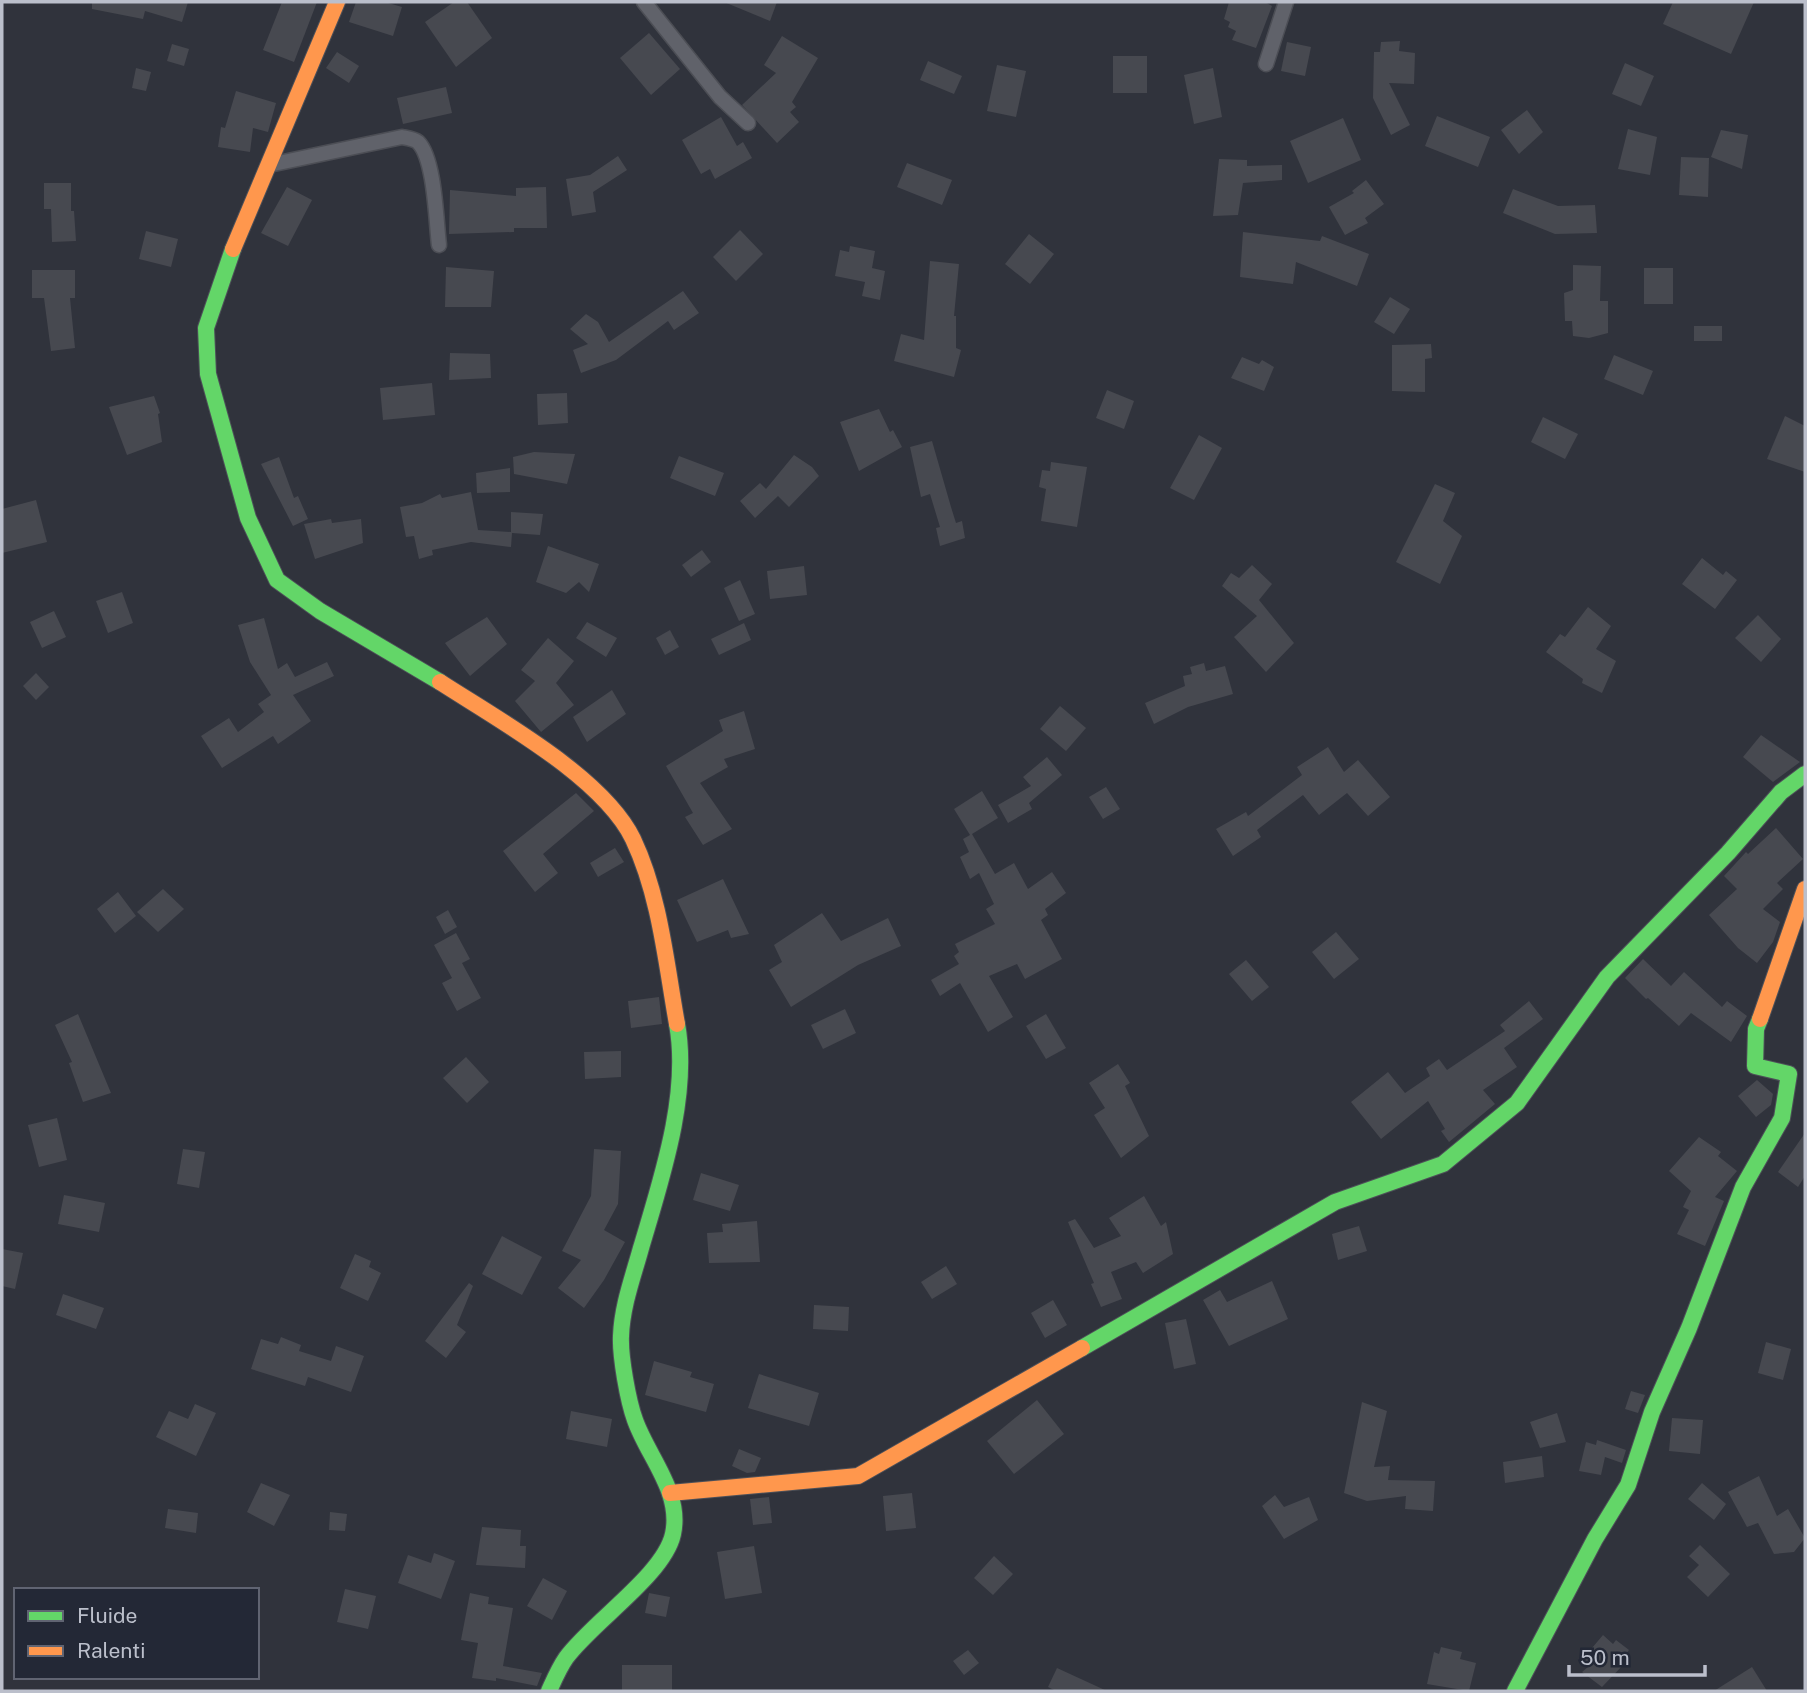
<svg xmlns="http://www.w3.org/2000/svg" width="1807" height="1693" font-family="'Public Sans',sans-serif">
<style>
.building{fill:#474950}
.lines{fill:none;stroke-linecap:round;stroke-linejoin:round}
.street-casing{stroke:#4c4e55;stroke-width:17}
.fast-casing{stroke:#4d5058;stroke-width:18}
.slow-casing{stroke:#4d5058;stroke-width:18}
.street{stroke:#60626a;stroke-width:14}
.fast{stroke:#63d668;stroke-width:16}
.slow{stroke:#ff974d;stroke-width:16}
</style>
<rect width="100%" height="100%" fill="#30333c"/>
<g class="building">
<polygon points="92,2 188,2 182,22 145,11 143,19 92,9"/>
<polygon points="282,2 317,2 294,62 263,50"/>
<polygon points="356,2 385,2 402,7 393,36 349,22"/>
<polygon points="454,2 467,2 492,38 456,67 425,22"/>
<polygon points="724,2 777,2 770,21"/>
<polygon points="1229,2 1265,2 1272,6 1256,48 1232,40 1236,31 1228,27 1230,22 1224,19"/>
<polygon points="1673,2 1754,2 1731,54 1663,24"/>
<polygon points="649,33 680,69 651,95 620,58"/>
<polygon points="782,36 818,58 792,102 796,107 790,112 799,122 777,143 742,105 776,73 764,65"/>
<polygon points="1400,41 1399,51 1415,53 1414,84 1389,83 1410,125 1391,135 1373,98 1374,52 1380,52 1381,42"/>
<polygon points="1287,42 1311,47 1305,76 1281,71"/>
<polygon points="172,44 189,49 184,66 167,61"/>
<polygon points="337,52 359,66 349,83 326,68"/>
<rect x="1113" y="56" width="34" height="37"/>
<polygon points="928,61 962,76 954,94 920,80"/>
<polygon points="1625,63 1654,76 1641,106 1612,94"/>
<polygon points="997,65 1026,71 1016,117 987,111"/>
<polygon points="136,68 151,72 146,91 132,88"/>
<polygon points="1213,68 1222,117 1194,124 1184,75"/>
<polygon points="446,87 452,113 403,124 397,98"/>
<polygon points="236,91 276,103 268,132 253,128 250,152 218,147 221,127 225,128"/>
<polygon points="1527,110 1543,132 1519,154 1501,130"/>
<polygon points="1437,116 1490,137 1478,167 1425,146"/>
<polygon points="721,117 737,146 743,142 752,158 715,179 710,169 701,174 682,140"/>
<polygon points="1343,118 1361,160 1308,183 1290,141"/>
<polygon points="1628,129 1657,137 1650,175 1618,169"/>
<polygon points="1721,130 1748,135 1742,169 1711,157"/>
<polygon points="618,156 627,170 593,192 596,212 572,216 566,179 590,175"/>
<polygon points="1681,157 1709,158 1708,197 1679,195"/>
<polygon points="1219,159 1247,160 1247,166 1282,165 1282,180 1243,183 1238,215 1213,216"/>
<polygon points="907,163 952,180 942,205 897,187"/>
<polygon points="1366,180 1384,204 1365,218 1368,223 1345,235 1329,207 1354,193 1352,191"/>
<polygon points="44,183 71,183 71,211 74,211 76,241 52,242 51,209 44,209"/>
<polygon points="287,187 312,200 288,246 261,233"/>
<polygon points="546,187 547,228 514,228 514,232 449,234 450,190 516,196 516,188"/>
<polygon points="1513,189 1558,206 1595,205 1597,233 1555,234 1503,213"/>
<polygon points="740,230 763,254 736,281 713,257"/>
<polygon points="146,231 178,239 171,267 139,259"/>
<polygon points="1243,232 1320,241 1322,236 1369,254 1357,286 1296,262 1293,284 1240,277"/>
<polygon points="1029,234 1054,254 1030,284 1005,264"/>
<polygon points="850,246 875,251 872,268 885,271 880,300 862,296 865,282 835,276 840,250 849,252"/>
<polygon points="930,261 959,264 954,316 956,316 956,348 961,350 954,377 894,361 901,334 924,340"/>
<polygon points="1573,265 1601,266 1600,301 1608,301 1608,333 1589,338 1573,336 1572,321 1565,321 1564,293 1573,290"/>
<polygon points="446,267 494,271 491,307 445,307"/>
<rect x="1644" y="268" width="29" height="36"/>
<polygon points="32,270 75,270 75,298 70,298 75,348 51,351 44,298 32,298"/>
<polygon points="683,291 699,313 674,330 668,321 616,360 581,373 573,350 588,344 570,329 586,314 598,322 609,342"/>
<polygon points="1390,297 1410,309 1394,334 1374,322"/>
<rect x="1694" y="326" width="28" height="15"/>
<polygon points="1431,344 1432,358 1425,359 1425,392 1392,391 1392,345"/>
<polygon points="450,353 490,354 491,378 449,380"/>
<polygon points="1614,355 1653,371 1643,395 1604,379"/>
<polygon points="1242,357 1259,364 1262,360 1274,367 1264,391 1231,378"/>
<polygon points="432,383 435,415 383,420 380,388"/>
<polygon points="1107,390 1134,401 1124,429 1096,418"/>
<polygon points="567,393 568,423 538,425 537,394"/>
<polygon points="154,396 160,413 158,414 162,442 127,455 109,407"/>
<polygon points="879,409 890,432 893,430 902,447 859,471 840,422"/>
<polygon points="1785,416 1805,426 1805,472 1767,459"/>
<polygon points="1543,417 1578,434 1565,459 1531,442"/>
<polygon points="1199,435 1222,448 1194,500 1170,488"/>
<polygon points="932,441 951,507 956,523 962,521 965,538 940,546 936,528 940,527 930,494 921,497 910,447"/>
<polygon points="534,452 575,454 567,484 514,474 513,457"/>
<polygon points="794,455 812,467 819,476 789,507 778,496 755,518 740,501 760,483 766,489"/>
<polygon points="679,456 724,473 715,496 670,478"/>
<polygon points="279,457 294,498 298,496 308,519 293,526 261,464"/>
<polygon points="1051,462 1087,467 1077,527 1041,521 1046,489 1039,487 1042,470 1050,471"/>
<polygon points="510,468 510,492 477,493 476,473"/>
<polygon points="1435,484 1455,493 1443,521 1462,536 1440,584 1396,562"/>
<polygon points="471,492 478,530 511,532 511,512 543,514 540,535 512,533 511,547 471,542 432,550 433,555 419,559 414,536 406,537 400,507 422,503 440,494 442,498"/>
<polygon points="36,500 47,542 2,553 2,509"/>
<polygon points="331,519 332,523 361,519 363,543 315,559 304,524"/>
<polygon points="548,546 599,564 589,592 579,582 566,593 536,582"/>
<polygon points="702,550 711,562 691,577 682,565"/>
<polygon points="1702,558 1723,575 1726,571 1737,580 1715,609 1682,584"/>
<polygon points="1252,565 1272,584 1259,600 1294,643 1266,672 1234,637 1257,616 1222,586 1231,573 1239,578"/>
<polygon points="804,566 807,595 770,599 767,571"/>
<polygon points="740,580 755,614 739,621 724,588"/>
<polygon points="122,592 133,623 108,633 96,601"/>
<polygon points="1588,607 1611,626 1596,649 1616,661 1602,693 1582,683 1583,679 1546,652 1560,634 1565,637"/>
<polygon points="54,611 66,637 42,648 30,622"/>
<polygon points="1758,615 1781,639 1761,662 1735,638"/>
<polygon points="487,617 507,644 470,676 445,643"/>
<polygon points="264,618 278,669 287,663 295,677 327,662 334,676 293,695 311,721 278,744 273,736 222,768 201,736 229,718 238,732 264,712 258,704 271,695 250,662 238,625"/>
<polygon points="587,622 617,638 606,657 576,638"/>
<polygon points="744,623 751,640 719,655 711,639"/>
<polygon points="670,630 679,647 665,655 656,638"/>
<polygon points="548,638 574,661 556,683 574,705 541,732 515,701 535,681 521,670"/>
<polygon points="1204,663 1206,671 1225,666 1233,694 1188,707 1154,724 1145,703 1185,686 1183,676 1192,674 1190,667"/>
<polygon points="36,673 49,687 36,700 23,686"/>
<polygon points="612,690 626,714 587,742 573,717"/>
<polygon points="1060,706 1086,728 1066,751 1040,729"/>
<polygon points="744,711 755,749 724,759 728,767 700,783 732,829 703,845 685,817 693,813 666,766 723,731 719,720"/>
<polygon points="1761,735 1800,762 1773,782 1743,757"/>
<polygon points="1328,747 1344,772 1358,760 1390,797 1368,816 1347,793 1319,815 1303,795 1257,830 1261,837 1233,856 1216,829 1246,812 1248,816 1302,775 1297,767"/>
<polygon points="1047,757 1062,775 1029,803 1032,809 1008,823 998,805 1031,786 1023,777"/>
<polygon points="1106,787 1120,809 1103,819 1089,797"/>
<polygon points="982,791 998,818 972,834 995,874 1014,863 1028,889 1052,872 1066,893 1045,909 1048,915 1041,920 1062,959 1025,979 1017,964 989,976 1013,1017 988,1032 960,983 940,996 931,980 959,964 954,956 959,952 955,944 995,924 986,909 994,904 979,873 970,879 960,857 969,852 963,839 970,835 954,809"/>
<polygon points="576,793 594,811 543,854 558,873 535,892 503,851"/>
<polygon points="1776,828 1803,859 1777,883 1783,889 1763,909 1780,922 1773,942 1757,963 1738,948 1709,915 1737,889 1724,876 1746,852 1748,854"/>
<polygon points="615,848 624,862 598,877 590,863"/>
<polygon points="723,879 749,934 731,938 728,930 697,942 677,900"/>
<polygon points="163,889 184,909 158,932 137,912"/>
<polygon points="118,892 136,916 115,933 97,909"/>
<polygon points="448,910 457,927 445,934 436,917"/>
<polygon points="822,913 841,941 888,918 901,946 858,965 791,1007 769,970 782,962 774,945"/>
<polygon points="1336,932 1359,959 1334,979 1312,952"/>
<polygon points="456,933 470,959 462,963 481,998 457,1011 442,983 452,978 434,945"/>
<polygon points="1643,959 1671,986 1684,972 1722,1007 1727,1001 1747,1016 1731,1042 1691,1013 1679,1026 1648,998 1646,999 1625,978"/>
<polygon points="1246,960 1269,987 1252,1001 1229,974"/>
<polygon points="659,997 662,1024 631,1028 628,1001"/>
<polygon points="1529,1001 1543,1019 1504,1048 1517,1067 1483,1090 1495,1104 1449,1142 1441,1131 1445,1129 1428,1101 1381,1139 1351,1102 1388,1072 1405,1093 1430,1076 1426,1068 1439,1059 1447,1070 1505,1031 1500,1025"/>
<polygon points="845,1009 856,1033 823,1049 811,1025"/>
<polygon points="78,1014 111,1093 83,1102 69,1063 72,1062 55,1025"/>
<polygon points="1046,1014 1066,1048 1046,1059 1026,1026"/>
<polygon points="621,1051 621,1077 585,1079 584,1052"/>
<polygon points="466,1057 489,1082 467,1103 443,1078"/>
<polygon points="1118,1064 1130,1083 1125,1086 1149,1136 1121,1158 1094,1115 1105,1108 1089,1083"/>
<polygon points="1757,1080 1773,1094 1771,1105 1756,1117 1738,1096"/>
<polygon points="57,1118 67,1160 39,1167 28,1125"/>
<polygon points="1805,1133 1805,1176 1798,1187 1778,1172"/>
<polygon points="1699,1137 1721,1152 1718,1156 1737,1171 1715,1197 1724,1201 1705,1246 1677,1234 1689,1210 1683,1207 1691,1191 1669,1171"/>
<polygon points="183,1149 205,1152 199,1188 177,1184"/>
<polygon points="594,1149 621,1151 618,1204 604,1230 625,1242 604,1280 584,1308 558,1288 581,1260 562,1251 591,1196"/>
<polygon points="701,1173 739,1185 730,1211 693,1200"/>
<polygon points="64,1195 105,1203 99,1232 58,1224"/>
<polygon points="1144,1196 1161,1226 1166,1222 1173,1254 1143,1273 1136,1262 1111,1272 1122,1299 1101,1307 1091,1284 1094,1283 1068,1222 1075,1219 1094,1248 1121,1236 1109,1218"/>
<polygon points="757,1221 760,1262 709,1263 707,1233 723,1232 722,1224"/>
<polygon points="1359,1226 1367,1251 1338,1260 1332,1234"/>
<polygon points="502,1236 542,1257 522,1295 482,1274"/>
<polygon points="2,1249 23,1253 15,1289 2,1286"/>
<polygon points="355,1254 371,1261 369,1267 381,1273 368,1301 340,1288"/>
<polygon points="946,1266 957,1284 932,1299 921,1282"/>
<polygon points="1272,1281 1288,1319 1229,1346 1203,1300 1220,1290 1227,1302"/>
<polygon points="469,1283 473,1286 457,1325 466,1332 446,1358 425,1341"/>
<polygon points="63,1294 104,1308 96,1329 56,1315"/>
<polygon points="1053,1300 1067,1325 1045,1338 1031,1313"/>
<polygon points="814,1305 849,1307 848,1331 813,1329"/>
<polygon points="1186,1319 1196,1364 1174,1369 1165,1323"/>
<polygon points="281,1337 301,1345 299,1351 331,1361 336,1346 364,1356 351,1392 308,1377 305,1386 251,1369 261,1339 278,1344"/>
<polygon points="1766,1342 1791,1349 1783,1380 1758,1373"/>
<polygon points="654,1361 692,1372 690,1377 714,1384 706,1412 645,1395"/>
<polygon points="759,1374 819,1393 809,1426 748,1408"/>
<polygon points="1631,1391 1645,1395 1638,1413 1625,1409"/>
<polygon points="1037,1400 1064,1434 1014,1474 987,1441"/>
<polygon points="1362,1402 1387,1411 1374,1467 1390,1466 1388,1480 1435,1481 1433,1511 1405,1509 1406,1496 1367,1501 1344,1493"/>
<polygon points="195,1404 216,1413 196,1456 156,1437 169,1411 188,1419"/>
<polygon points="571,1411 612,1419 607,1447 566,1439"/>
<polygon points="1557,1413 1566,1442 1540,1448 1530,1422"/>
<polygon points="1672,1418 1703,1420 1700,1454 1669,1451"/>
<polygon points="1597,1440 1626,1450 1622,1463 1605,1457 1601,1475 1579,1471 1586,1442 1596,1445"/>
<polygon points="739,1449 761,1458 755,1472 747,1473 732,1466"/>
<polygon points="1542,1456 1544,1477 1505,1483 1503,1462"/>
<polygon points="1759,1476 1777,1516 1788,1509 1805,1538 1794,1552 1774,1554 1758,1523 1747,1527 1728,1492"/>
<polygon points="261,1483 290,1495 274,1526 247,1512"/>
<polygon points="1702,1483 1726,1504 1714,1520 1688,1499"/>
<polygon points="912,1493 916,1528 886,1531 883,1496"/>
<polygon points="1275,1495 1284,1507 1309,1497 1318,1520 1284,1539 1262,1506"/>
<polygon points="769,1497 772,1523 753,1525 750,1499"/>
<polygon points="168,1509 198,1513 196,1533 165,1528"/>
<polygon points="330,1512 347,1514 345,1531 329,1530"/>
<polygon points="482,1527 521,1530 520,1546 526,1546 525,1568 476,1565"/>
<polygon points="1700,1545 1730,1574 1708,1597 1687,1577 1699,1565 1689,1556"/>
<polygon points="754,1546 762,1593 725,1599 717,1552"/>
<polygon points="434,1553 455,1561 441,1599 398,1583 408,1555 431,1563"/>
<polygon points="994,1556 1013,1574 993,1595 974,1578"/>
<polygon points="543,1578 567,1591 552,1620 527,1606"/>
<polygon points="345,1589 376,1596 368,1629 337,1622"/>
<polygon points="470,1593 489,1597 488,1604 513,1608 503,1666 542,1673 537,1686 496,1678 496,1681 472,1678 478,1643 461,1640"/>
<polygon points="649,1593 670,1597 666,1617 645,1613"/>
<polygon points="1603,1635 1613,1644 1616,1640 1629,1650 1620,1661 1624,1664 1602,1687 1582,1672 1588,1667 1581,1661"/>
<polygon points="1441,1647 1462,1652 1460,1659 1476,1663 1469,1691 1427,1684 1434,1652 1439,1654"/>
<polygon points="968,1650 979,1663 964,1675 953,1661"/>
<rect x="622" y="1665" width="50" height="26"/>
<polygon points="1752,1667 1767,1691 1714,1691"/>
<polygon points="1057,1668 1107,1691 1056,1691 1048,1687"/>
</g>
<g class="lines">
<g class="street-casing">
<g id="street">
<polyline points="644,2 720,97 748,123"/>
<polyline points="1266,64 1286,2"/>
<path d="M269 165 402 137C407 138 414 139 418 142 435 159 436 221 439 245"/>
</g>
</g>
<g class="fast-casing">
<g id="fast">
<polyline points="233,249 206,328 208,374 248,518 277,580 320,611 440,682"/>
<polyline points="1082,1348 1335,1202 1443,1164 1517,1103 1607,977 1728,853 1781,792 1805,774"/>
<path d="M549 1691C554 1680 559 1668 566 1658 592 1622 664 1575 673 1534 682 1492 648 1457 635 1420 628 1401 620 1356 621 1336 622 1306 633 1277 641 1248 661 1180 690 1095 677 1024"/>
<polyline points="1515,1691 1595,1539 1628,1485 1652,1412 1689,1328 1743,1187 1782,1118 1789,1074 1755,1066 1756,1029 1760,1019"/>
</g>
</g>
<g class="slow-casing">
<g id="slow">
<polyline points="233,249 337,2"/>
<path d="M440 682C497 719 603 777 633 839 660 896 666 963 677 1024"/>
<polyline points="1760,1019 1805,889"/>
<polyline points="670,1493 858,1476 1082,1348"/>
</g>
</g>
<use href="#street" class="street"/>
<use href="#fast" class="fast"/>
<use href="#slow" class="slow"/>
</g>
<rect width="1807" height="1693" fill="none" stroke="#bbbfcb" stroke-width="7"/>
<rect x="14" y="1588" width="245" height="91" fill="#232836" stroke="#606472" stroke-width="2"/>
<rect x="28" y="1611" width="35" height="10" fill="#63d668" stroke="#606472" stroke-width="2"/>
<text x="77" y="1623" font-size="21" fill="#bbbfcb">Fluide</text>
<rect x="28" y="1646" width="35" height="10" fill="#ff974d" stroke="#606472" stroke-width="2"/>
<text x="77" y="1658" font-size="21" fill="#bbbfcb">Ralenti</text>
<path d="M1569 1665v10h136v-10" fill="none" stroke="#bbbfcb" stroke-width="3.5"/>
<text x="1580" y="1665" font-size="21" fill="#bbbfcb" stroke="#232836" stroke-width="5" paint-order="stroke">50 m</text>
</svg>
